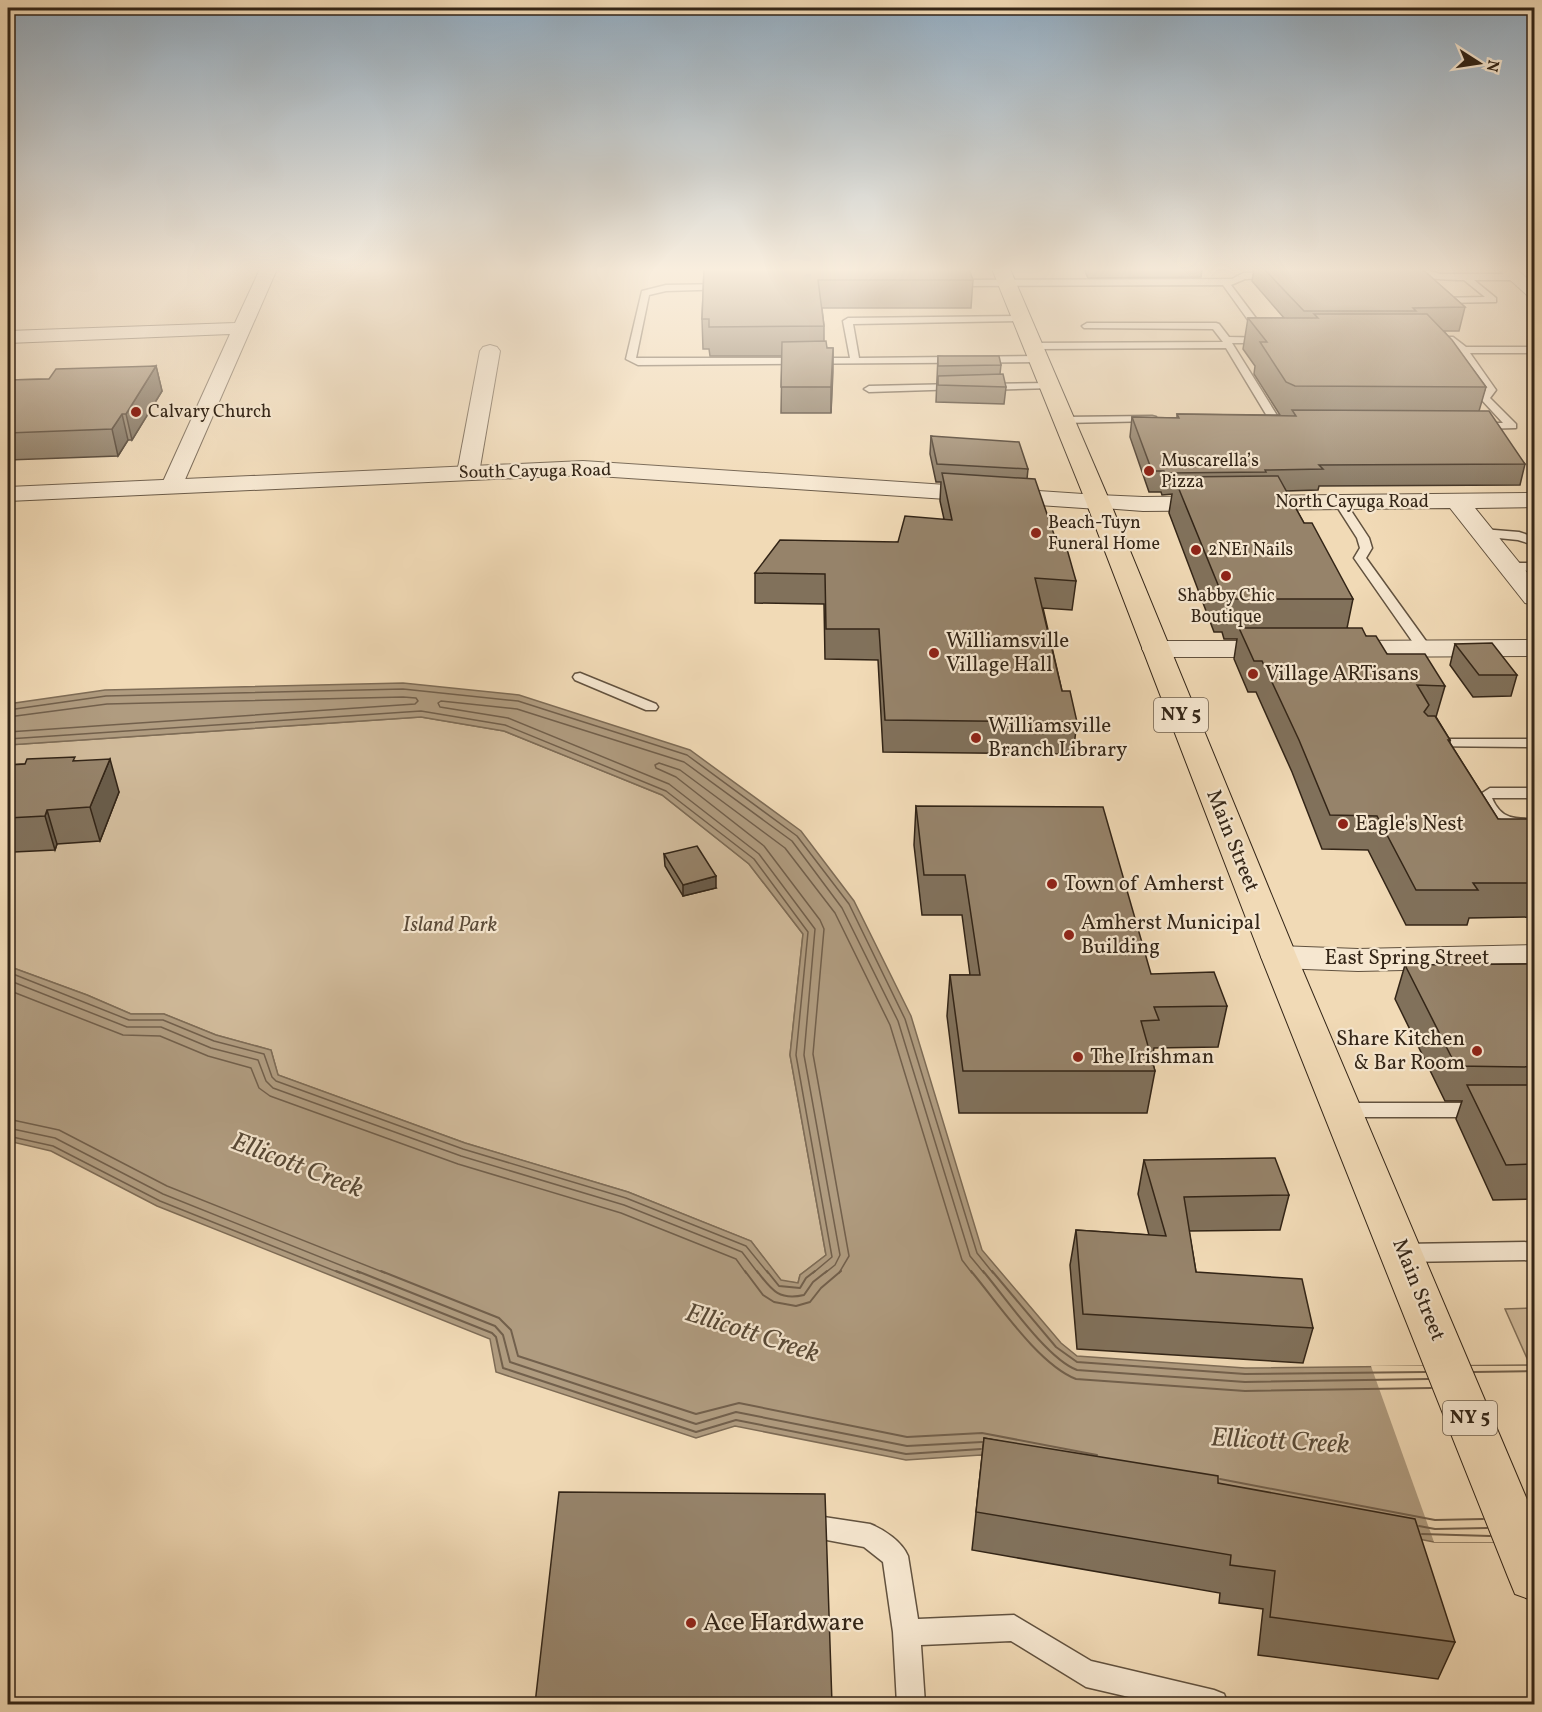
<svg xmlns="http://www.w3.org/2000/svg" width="1542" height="1712" font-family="Vollkorn,serif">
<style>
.green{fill:#d1bb9b;stroke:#827059;stroke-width:1.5}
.water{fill:#b09c80;stroke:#7e6c56;stroke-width:1.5}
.pier{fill:#f1dab6}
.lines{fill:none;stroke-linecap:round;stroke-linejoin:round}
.shore-far1{stroke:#72604c;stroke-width:1.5}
.shore{stroke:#72604c;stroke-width:2}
.service-casing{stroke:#62523f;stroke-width:3}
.minor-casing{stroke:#62523f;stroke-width:2}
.tertiary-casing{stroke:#62523f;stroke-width:2}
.primary-casing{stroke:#332517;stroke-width:2}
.service{fill:#f6e7d0;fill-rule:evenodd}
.minor{fill:#f6e7d0;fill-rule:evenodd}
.tertiary{fill:#f6e7d0;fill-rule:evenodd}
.primary{fill:#f1dab6;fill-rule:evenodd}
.wall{fill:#81715b;stroke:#332517;stroke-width:1.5}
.shaded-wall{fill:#695c4a;stroke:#332517;stroke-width:1.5}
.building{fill:#96836a;stroke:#332517;stroke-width:1.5}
.poi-dot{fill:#8f2418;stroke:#f6e7d0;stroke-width:2}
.labels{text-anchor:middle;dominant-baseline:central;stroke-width:4.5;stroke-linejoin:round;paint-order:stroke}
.far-poi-label{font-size:18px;fill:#332517;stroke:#f6e7d0;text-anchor:start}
.far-street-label{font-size:18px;fill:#332517;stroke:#f6e7d0}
.shield{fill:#f6e7d0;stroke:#6e5f4e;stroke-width:1.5}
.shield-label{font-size:20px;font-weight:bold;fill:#332517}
.poi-label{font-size:21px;fill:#332517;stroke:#f6e7d0;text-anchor:start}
.street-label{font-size:21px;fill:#332517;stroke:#f6e7d0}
.park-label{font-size:21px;font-style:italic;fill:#5a4a38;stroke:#f6e7d0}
.near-poi-label{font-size:26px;fill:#332517;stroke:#f6e7d0;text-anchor:start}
.near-water-label{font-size:27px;font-style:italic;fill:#584936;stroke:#f6e7d0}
</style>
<rect width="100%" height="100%" fill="#f1dab6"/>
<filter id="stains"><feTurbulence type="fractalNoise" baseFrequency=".00333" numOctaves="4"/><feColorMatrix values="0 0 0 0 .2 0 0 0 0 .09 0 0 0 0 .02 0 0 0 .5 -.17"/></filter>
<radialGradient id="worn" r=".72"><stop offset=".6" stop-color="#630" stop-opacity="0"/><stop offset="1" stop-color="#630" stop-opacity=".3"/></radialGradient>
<g class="green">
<polygon points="421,717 504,731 662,795 749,864 803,934 790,1055 826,1255 800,1275 798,1283 781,1281 751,1241 628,1192 465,1143 278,1075 271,1050 216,1035 164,1014 131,1014 87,995 8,966 8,745"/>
<polygon points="1534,1308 1534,1374 1505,1309"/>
</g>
<polygon class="water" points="403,683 519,695 690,750 801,831 854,901 911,1016 982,1250 1061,1343 1077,1356 1245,1368 1534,1365 1534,1542 1434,1542 981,1455 906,1460 735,1426 696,1438 496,1372 490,1339 157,1206 51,1151 8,1141 8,966 87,995 131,1014 164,1014 216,1035 271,1050 278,1075 465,1143 628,1192 751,1241 781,1280 798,1283 800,1275 826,1255 790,1055 803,934 749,864 662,795 504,731 421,717 8,745 8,704 105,690"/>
<polygon class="pier" points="1371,1366 1531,1366 1534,1373 1534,1542 1434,1542"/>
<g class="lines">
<g class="shore-far1">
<polyline points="8,710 106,696 403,689 518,701 687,755 797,836 849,904 905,1019 977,1253 993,1273"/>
<polyline points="8,717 107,704 403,697 416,698 418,701 415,704 8,732"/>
<polyline points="8,739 421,711 505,725 666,791 754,859 808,932 796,1055 832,1257 813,1273"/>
<polyline points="8,972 129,1020 163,1020 214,1041 264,1054 272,1077 276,1081 463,1149 626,1198 746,1246 768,1273"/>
<polyline points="8,980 127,1027 161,1027 211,1048 258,1060 266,1081 273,1088 461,1156 624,1205 742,1252 758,1273"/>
<polyline points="8,990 123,1035 160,1036 208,1056 251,1068 259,1088 270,1096 458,1164 621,1213 736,1259 746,1273"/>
<polyline points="8,1119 59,1130 167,1186 385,1273"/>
<polyline points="8,1128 55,1138 163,1194 360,1273"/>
<polyline points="8,1136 53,1146 160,1201 340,1273"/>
<polyline points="825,1273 835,1265 840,1255 804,1055 815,929 759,854 669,784 508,718 440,707 438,703 441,701 517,709 684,762 792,841 842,908 898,1021 970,1256 984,1273"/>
<polyline points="839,1273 849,1256 813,1054 824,929 820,920 764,846 676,777 656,768 655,765 659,763 680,770 785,848 835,913 890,1025 962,1260 972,1273"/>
</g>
<g class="shore">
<polyline points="336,1271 492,1333 496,1337 503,1368 696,1432 736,1420 906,1454 981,1449"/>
<polyline points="357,1271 495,1326 503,1335 510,1362 696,1424 736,1412 907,1446 982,1442"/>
<polyline points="381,1271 499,1318 511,1330 518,1356 696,1414 739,1403 907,1437 982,1433 1097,1455"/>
<polyline points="745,1271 763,1295 774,1302 796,1306 810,1302 821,1288 841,1271"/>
<path d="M757 1271C771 1289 778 1301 804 1295L813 1282 827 1271"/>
<polyline points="767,1271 779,1286 800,1288 806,1278 815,1271"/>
<path d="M971 1271C998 1303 1038 1364 1076 1379L1245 1391 1431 1388"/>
<path d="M983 1271C1005 1297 1047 1359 1077 1370L1245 1382 1428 1379"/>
<polyline points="992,1271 1056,1347 1077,1362 1245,1374 1425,1372"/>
<polyline points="1474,1372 1534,1371"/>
<polyline points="1220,1479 1435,1520 1483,1519"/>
<polyline points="1419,1526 1435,1529 1487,1528"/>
<polyline points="1422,1534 1490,1536"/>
</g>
<g class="service-casing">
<g id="service">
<path d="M1426 270 1440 274H1516L1520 277 1516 280H1474L1496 298V302L1442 303 1439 302V298L1485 297 1464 280C1453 280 1409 278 1403 274L1407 271Z"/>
<polygon points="1243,273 1273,272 1277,275 1273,278 1245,279 1231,285 1264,329 1262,331 1256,331 1223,285 952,286 948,283 952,280 1232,279"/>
<polygon points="726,284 730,287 729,289 666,291 649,295 636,358 850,358 843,321 848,318 1022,316 1025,317 1025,321 853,324 859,358 1038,356 1043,359 1038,362 638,365 626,359 642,291 666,285"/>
<polygon points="1087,323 1216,323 1219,324 1229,337 1271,338 1273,340 1268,343 1232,343 1278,417 1295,425 1290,428 1270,421 1226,348 1033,349 1028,346 1033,343 1223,342 1213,329 1084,328 1082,326"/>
<polygon points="1453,337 1466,347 1534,347 1534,353 1470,353 1496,390 1490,398 1516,424 1516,428 1478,429 1473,426 1478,423 1503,423 1480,398 1486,390 1450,343 1432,343 1427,340 1432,337"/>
<polygon points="1049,383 1054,386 1053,388 984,390 979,387 984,384"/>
<polygon points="958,384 963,387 962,389 869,392 864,389 869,386"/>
<polygon points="1152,416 1156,417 1156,421 1063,423 1058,420 1063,417"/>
<polygon points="1340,498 1344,500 1369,538 1372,548 1366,558 1431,648 1429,651 1419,651 1354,558 1360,548 1357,538 1334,502"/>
<polygon points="1482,529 1519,532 1534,537 1534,545 1518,540 1478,536 1478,530"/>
<polygon points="1510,563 1534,563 1534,571 1506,570 1504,567 1506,564"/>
<polygon points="580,673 656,704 658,707 656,710 646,710 575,680 573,677 575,674"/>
<polygon points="1427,739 1534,739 1534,747 1422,746 1420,743 1422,740"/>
<path d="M1490 788H1534V798H1492C1501 819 1514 819 1534 819V829C1504 830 1488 827 1476 797Z"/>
<polygon points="1343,1103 1480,1103 1487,1105 1490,1110 1487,1115 1480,1117 1343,1117 1336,1115 1333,1110 1336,1105"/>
<polygon points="1534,1242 1534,1260 1403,1262 1395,1259 1392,1253 1395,1247 1403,1244"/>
<path d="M804 1514 870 1524C885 1530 902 1542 908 1556L918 1619 1014 1615 1091 1661 1214 1690 1224 1694 1228 1704H1159L1086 1687 1011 1641 921 1645 925 1704H897L893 1632 883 1562 864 1547 795 1534 791 1526 795 1518Z"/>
</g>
</g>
<g class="minor-casing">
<g id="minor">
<polygon points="260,269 277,269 180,491 172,493 164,491 161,486 230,334 8,343 8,331 235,323"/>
<polygon points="1498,269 1516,269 1534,284 1534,297 1528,296"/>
<polygon points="490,345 497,347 500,351 479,473 476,478 468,480 460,478 457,473 480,351 483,347"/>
<polygon points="1534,493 1534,507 1475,508 1534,581 1534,605 1525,603 1450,508 1143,511 1090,507 1086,502 1090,497 1098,495 1143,497"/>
<polygon points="1534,640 1534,656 1337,657 1327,655 1323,649 1327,643 1337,641"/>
<polygon points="1156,641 1280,641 1290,643 1294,649 1290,655 1280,657 1156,657 1146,655 1142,649 1146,643"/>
<polygon points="1534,945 1534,967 1358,971 1279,968 1266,965 1261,957 1266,949 1279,946 1358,949"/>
</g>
</g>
<g class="tertiary-casing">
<polygon id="tertiary" points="583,461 1098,495 1106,497 1110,502 1106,507 1098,509 583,475 8,501 8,487"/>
</g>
<g class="primary-casing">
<polygon id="primary" points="992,269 1010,269 1110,502 1297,957 1534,1516 1534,1601 1515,1594 1508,1577 1261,957 1086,502"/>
</g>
<use href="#service" class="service"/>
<use href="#minor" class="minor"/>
<use href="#tertiary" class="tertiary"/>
<use href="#primary" class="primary"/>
</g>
<g class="wall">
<polygon points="704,269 973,280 971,308 822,308 824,326 824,341 827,348 833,348 831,413 781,413 782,356 710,356 709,349 703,349 702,319"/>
<polygon points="1084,269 1202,269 1201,277 1088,278"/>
<polygon points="1254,269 1422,269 1465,307 1459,331 1444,331 1486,387 1479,411 1525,464 1520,485 1319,486 1318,490 1286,491 1304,523 1353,599 1347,628 1366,636 1387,654 1445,686 1436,717 1450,740 1450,743 1498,819 1534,828 1534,917 1469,918 1467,925 1406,925 1368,850 1322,849 1292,772 1256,692 1248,692 1234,659 1237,639 1224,639 1222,632 1214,632 1169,513 1172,494 1162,495 1161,492 1149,492 1130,437 1132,417 1177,418 1177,414 1280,415 1254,374 1255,366 1243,349 1248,318 1284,318 1252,281"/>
<polygon points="938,356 1001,365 1000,374 1006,387 1004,404 936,402"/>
<polygon points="156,366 162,391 132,440 128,440 118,456 8,460 8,380 49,379"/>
<polygon points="931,436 1028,469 1027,479 1059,549 1076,581 1072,610 1043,608 1062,691 1077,722 1073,754 883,752 878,660 825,659 824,604 755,603 755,573 898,542 944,519 940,501 941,482 936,482 930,454"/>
<polygon points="1455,644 1517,675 1511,696 1473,697 1450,665"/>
<polygon points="76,761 119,792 100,841 57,844 55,850 14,852 12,847 8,848 8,765"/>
<polygon points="916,806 1151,974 1227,1006 1218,1047 1154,1048 1152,1060 1155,1071 1147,1113 959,1113 947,1016 950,975 970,975 962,915 922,915 914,845"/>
<polygon points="664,854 716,888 683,896 665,866"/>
<polygon points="1534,964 1534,1199 1493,1200 1456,1119 1462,1101 1445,1101 1395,999 1405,965"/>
<polygon points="1144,1160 1289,1195 1280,1230 1189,1231 1196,1272 1313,1328 1303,1363 1077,1349 1070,1265 1076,1230 1149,1235 1138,1194"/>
<polygon points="984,1438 1218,1483 1455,1642 1438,1679 1258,1655 1263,1609 1219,1603 1220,1593 972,1550"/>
</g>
<g class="shaded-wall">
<polygon points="833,348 833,372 831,413 831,387"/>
<polygon points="156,366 162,391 132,440 126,414"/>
<polygon points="122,414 128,440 118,456 112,429"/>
<polygon points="110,759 119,792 100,841 90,807"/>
<polygon points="47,810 57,844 55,850 45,816"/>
<polygon points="716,876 716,888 683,896 683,885"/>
</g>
<g class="building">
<polygon points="704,269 969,269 973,280 818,280 824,326 709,327 709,319 702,319"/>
<polygon points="1264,269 1422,269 1465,307 1413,308 1416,311 1304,311"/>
<polygon points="1314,314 1427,314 1452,340 1486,387 1295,386 1286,382 1260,342 1267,342 1248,318 1318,318"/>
<polygon points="826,341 827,348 833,348 831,387 781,387 782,342"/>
<polygon points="938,356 999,356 1001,365 938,366"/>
<polygon points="156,366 126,414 122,414 112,429 8,433 8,380 49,379 56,369"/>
<polygon points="1003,374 1006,387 938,385 938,376"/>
<polygon points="1292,410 1489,411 1525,464 1319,465 1323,469 1265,470 1266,472 1165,473 1164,471 1152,471 1132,417 1179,418 1177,414 1296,416"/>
<polygon points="931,436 1019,442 1028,469 937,464"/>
<polygon points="942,473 1035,479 1059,549 1067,549 1076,581 1035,578 1062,691 1070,691 1077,722 885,720 879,629 826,629 825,574 755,573 780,540 898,542 905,516 952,520"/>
<polygon points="1278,476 1304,523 1312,523 1353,599 1232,599 1229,593 1221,592 1174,477"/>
<polygon points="1239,628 1362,628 1366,636 1376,636 1387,654 1425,654 1445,686 1417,685 1429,705 1424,712 1428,716 1435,716 1450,740 1448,740 1498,819 1529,819 1534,828 1534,883 1473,883 1478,890 1416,890 1377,816 1330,815 1299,740 1262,661 1254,661"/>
<polygon points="1492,643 1517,675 1479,675 1455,644"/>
<polygon points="75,757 73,761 110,759 90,807 47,810 45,816 8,818 8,765 25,764 27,759"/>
<polygon points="916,806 1103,807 1151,974 1214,972 1227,1006 1154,1007 1159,1020 1141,1021 1155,1071 963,1071 950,975 980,975 965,875 924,875"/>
<polygon points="697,846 716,876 683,885 664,854"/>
<polygon points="1534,964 1534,1067 1456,1066 1405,965"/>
<polygon points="1467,1085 1534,1085 1534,1164 1506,1165"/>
<polygon points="1275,1158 1289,1195 1184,1197 1196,1272 1302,1279 1313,1328 1083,1314 1076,1230 1166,1236 1144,1160"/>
<polygon points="984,1438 1218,1476 1218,1483 1415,1519 1455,1642 1270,1617 1275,1571 1230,1565 1231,1555 976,1512"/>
<polygon points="559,1492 825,1494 832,1704 535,1704"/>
</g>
<linearGradient id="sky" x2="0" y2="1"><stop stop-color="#91aabe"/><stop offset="0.53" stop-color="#f9eede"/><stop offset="1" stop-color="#f9eede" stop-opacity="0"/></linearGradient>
<rect width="1542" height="508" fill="url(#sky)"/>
<g class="poi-dot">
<circle cx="136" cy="412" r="6"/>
<circle cx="1149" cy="471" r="6"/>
<circle cx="1036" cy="533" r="6"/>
<circle cx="1196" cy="550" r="6"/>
<circle cx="1226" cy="576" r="6"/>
<circle cx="934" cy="653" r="6"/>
<circle cx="1253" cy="674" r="6"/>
<circle cx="976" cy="738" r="6"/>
<circle cx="1343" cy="824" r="6"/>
<circle cx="1052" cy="884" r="6"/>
<circle cx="1069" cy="935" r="6"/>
<circle cx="1477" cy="1051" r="6"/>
<circle cx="1078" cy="1057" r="6"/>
<circle cx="691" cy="1623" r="6"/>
</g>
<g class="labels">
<g class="far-poi-label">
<text x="148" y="412">Calvary Church</text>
<text x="1161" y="461">Muscarella’s<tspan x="1161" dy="21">Pizza</tspan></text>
<text x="1048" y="523">Beach-Tuyn<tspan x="1048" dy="21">Funeral Home</tspan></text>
<text x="1208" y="550">2NE1 Nails</text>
<text x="1226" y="596" text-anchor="middle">Shabby Chic<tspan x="1226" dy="21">Boutique</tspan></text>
</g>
<g class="far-street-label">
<text transform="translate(535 472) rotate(-1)">South Cayuga Road</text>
<text x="1352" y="502">North Cayuga Road</text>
</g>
<g class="shield">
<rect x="1154" y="698" width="54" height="34" rx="4.5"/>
<rect x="1443" y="1401" width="54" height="34" rx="4.5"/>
</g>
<g class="shield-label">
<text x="1181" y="715">NY 5</text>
<text x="1470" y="1418">NY 5</text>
</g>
<g class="poi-label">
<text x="946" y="641">Williamsville<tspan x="946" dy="24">Village Hall</tspan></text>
<text x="1265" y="674">Village ARTisans</text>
<text x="988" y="726">Williamsville<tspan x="988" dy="24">Branch Library</tspan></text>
<text x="1355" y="824">Eagle's Nest</text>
<text x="1064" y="884">Town of Amherst</text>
<text x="1081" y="923">Amherst Municipal<tspan x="1081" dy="24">Building</tspan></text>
<text x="1465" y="1039" text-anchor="end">Share Kitchen<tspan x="1465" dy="24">&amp; Bar Room</tspan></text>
<text x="1090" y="1057">The Irishman</text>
</g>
<g class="street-label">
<text transform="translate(1232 841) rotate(68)">Main Street</text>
<text x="1407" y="958">East Spring Street</text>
<text transform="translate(1418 1290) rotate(68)">Main Street</text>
</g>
<g class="park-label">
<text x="450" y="925">Island Park</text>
</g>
<g class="near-poi-label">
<text x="703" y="1623">Ace Hardware</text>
</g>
<g class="near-water-label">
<text transform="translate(297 1166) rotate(21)">Ellicott Creek</text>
<text transform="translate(752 1334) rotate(18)">Ellicott Creek</text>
<text transform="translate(1280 1442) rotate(3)">Ellicott Creek</text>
</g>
</g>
<rect width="1542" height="1712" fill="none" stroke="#f1dab6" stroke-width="30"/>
<rect x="9" y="9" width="1524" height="1694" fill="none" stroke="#332517" stroke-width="3"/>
<rect x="15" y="15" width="1512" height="1682" fill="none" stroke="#332517" stroke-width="1.5"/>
<g transform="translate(1479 63) rotate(102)" stroke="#f6e7d0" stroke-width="4.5" paint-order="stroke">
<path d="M0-4.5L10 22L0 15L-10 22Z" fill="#332517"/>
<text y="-9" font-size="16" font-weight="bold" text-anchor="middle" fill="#332517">N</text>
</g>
<rect width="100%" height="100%" filter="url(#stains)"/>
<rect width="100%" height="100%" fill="url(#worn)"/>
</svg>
